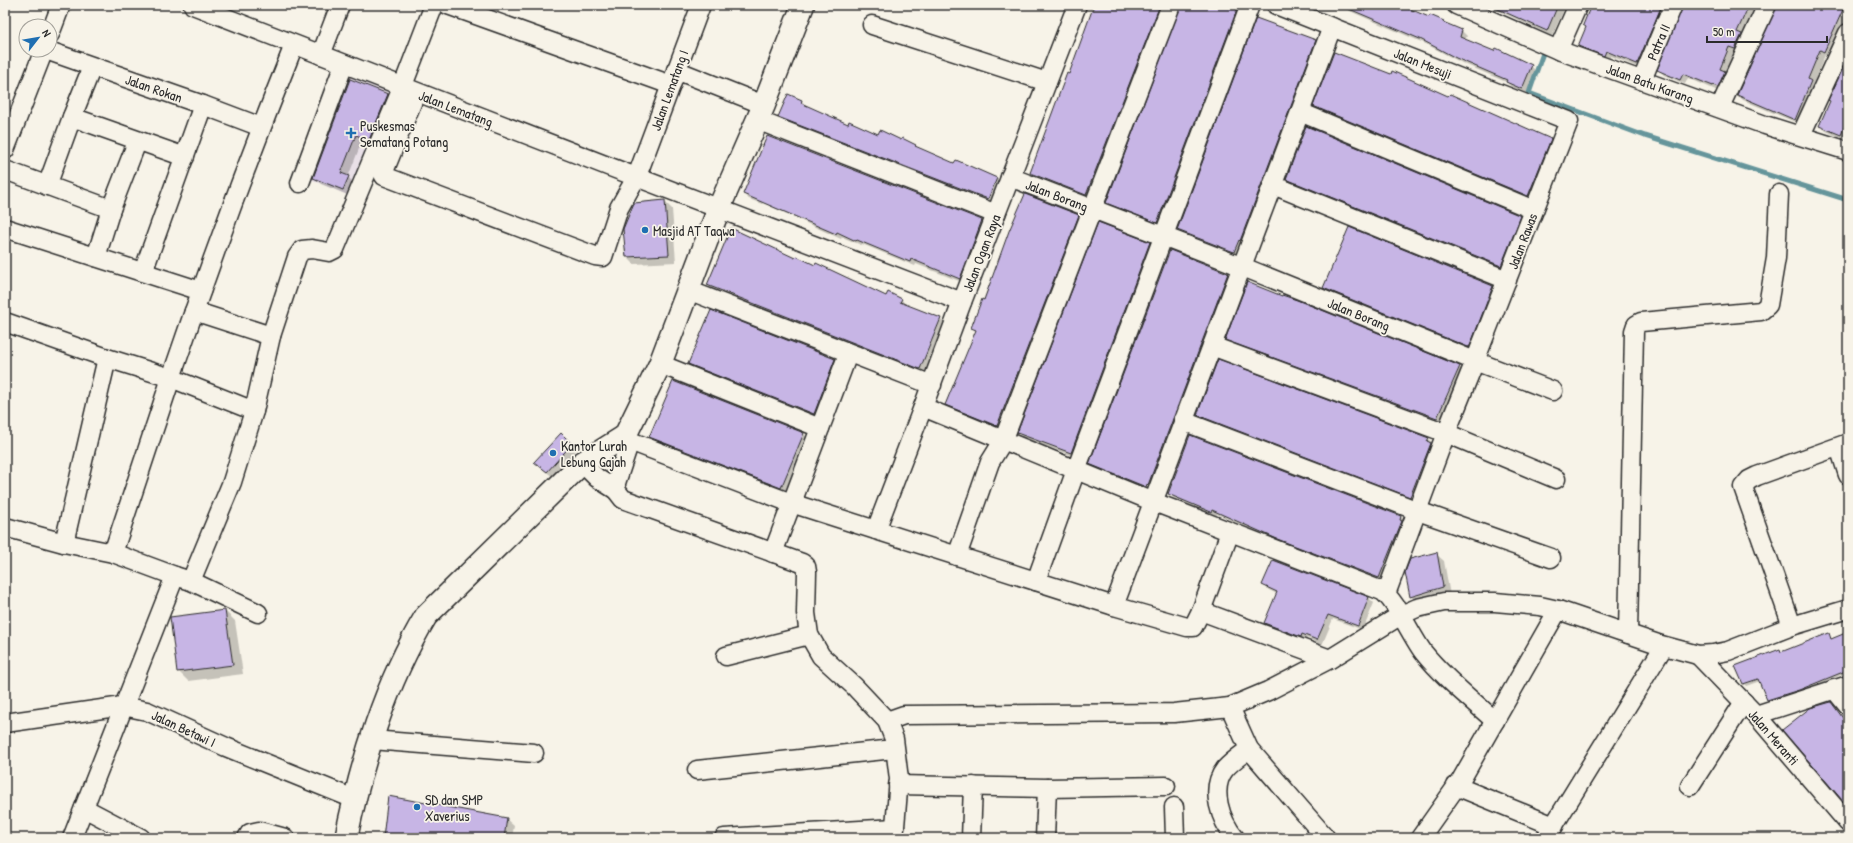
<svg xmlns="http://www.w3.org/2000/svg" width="1853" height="843" font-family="'Patrick Hand',sans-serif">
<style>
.built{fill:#e9e0e7}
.shadow{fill:#0003}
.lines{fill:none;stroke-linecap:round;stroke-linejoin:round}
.stream{stroke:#65959b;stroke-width:5}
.building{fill:#c7b5e5;stroke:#2b2b2b}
.street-casing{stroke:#2b2b2b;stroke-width:21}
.secondary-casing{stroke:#2b2b2b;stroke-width:25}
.street{stroke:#f7f3e8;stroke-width:18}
.secondary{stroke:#f7f3e8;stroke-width:22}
.poi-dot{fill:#1f6fb2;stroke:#f7f3e8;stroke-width:1.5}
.labels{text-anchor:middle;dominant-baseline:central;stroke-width:3.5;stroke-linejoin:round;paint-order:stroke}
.street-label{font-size:14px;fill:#2b2b2b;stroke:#f7f3e8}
.poi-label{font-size:14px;fill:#2b2b2b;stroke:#f7f3e8;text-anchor:start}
</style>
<rect width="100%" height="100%" fill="#f7f3e8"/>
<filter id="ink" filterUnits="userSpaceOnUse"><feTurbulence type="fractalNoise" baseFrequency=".025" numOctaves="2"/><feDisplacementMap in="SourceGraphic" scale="8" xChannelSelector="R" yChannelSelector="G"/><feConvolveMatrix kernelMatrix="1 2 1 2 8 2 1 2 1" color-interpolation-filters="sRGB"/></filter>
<g filter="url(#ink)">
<polygon class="built" points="346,68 399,89 352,197 305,177"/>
<g class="shadow">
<polygon points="1095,5 1167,5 1091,199 1036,178 1031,173"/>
<polygon points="1182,5 1231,5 1238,8 1242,12 1162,227 1112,207 1107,203"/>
<polygon points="1336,5 1396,5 1429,18 1443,21 1447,25 1462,31 1467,36 1465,40 1531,66 1536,71 1527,93 1512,87 1506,82 1462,63 1426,44"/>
<polygon points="1487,5 1566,5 1552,36"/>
<polygon points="1595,5 1669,5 1642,69 1611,56 1609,60 1584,51 1579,46 1587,28 1584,25"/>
<polygon points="1683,5 1755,5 1742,36 1746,40 1740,53 1734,51 1725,73 1729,77 1723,91 1718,89 1718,91 1688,78 1685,84 1664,75 1659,70"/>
<polygon points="1778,5 1848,5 1848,29 1829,56 1825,55 1813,84 1815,86 1800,124 1743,100 1738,95"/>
<polygon points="1315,41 1320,46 1239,257 1183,235 1178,230"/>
<polygon points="1848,60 1848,141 1826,131 1821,126"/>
<polygon points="387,95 394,101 375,146 362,141 348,177 355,184 350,196 321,184 314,178"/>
<polygon points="1449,98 1550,140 1555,145 1533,200 1319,111 1315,106"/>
<polygon points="802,101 807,107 848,125 915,145 919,149 955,165 996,179 1001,184 992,204 784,122 779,117"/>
<polygon points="768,138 982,221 987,226 964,283 916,264 915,266 862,244 861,245 842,237 841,239 763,203 762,204 749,199 744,194"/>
<polygon points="1287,179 1520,217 1525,221 1506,270 1292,184"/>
<polygon points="1025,195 1078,216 1083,221 1002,430 951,409 946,405 976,331 972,328"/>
<polygon points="664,201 672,209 676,262 634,264 627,257"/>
<polygon points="1149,243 1154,248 1076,457 1023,438 1019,433"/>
<polygon points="796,260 887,297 901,299 906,305 940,319 945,324 925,373 713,290 708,285"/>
<polygon points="1228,273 1233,278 1150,491 1095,469 1091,464"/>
<polygon points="1493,287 1498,291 1473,351 1329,293 1324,288"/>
<polygon points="1227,340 1459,367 1464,372 1442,423 1231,344"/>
<polygon points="835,359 839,364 819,418 694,369 690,364"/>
<polygon points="674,382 804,434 809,439 786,492 655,442 650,437"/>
<polygon points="1198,415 1428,439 1433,443 1415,501 1203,420"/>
<polygon points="561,435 576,450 553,477 540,467"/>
<polygon points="1190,436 1401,517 1406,522 1384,583 1283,543 1217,514 1216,517 1174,498 1169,493"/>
<polygon points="1436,554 1444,561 1450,595 1419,604 1411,596"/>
<polygon points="1274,561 1369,598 1374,603 1363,630 1333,619 1322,645 1307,638 1306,641 1270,627 1265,622 1277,594 1269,590 1264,585"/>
<polygon points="225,611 235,621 243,674 188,681 178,671"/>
<polygon points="1848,633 1848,672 1802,692 1770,702 1760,681 1746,686 1744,684 1780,651 1782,653 1828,634 1832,640"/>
<polygon points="1831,703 1840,714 1848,717 1848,805"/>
<polygon points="506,819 514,826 512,838 384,838"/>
</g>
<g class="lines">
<polyline class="stream" points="1543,53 1529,93 1645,136 1848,200"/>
</g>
<g class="building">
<polygon points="1094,5 1160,5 1086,195 1030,173 1067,73 1069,74"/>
<polygon points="1181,5 1233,5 1238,7 1157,223 1106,203"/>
<polygon points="1340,5 1400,5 1429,17 1430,15 1444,21 1443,22 1462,30 1460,37 1494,51 1496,48 1532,65 1522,89 1506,82 1507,80 1456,58 1420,39"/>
<polygon points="1489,5 1558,5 1547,31"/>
<polygon points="1591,5 1662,5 1637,64 1606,51 1604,56 1578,46 1586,27 1583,25"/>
<polygon points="1683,5 1749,5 1737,32 1742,34 1735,49 1729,47 1720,69 1725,71 1718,87 1713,85 1713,86 1683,74 1680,80 1657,70"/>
<polygon points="1777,5 1845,5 1824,52 1820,50 1808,79 1811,81 1795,120 1737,95"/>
<polygon points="1256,18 1316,40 1240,241 1239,240 1234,252 1177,230"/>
<polygon points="1334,52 1391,74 1392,71 1448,96 1450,94 1551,139 1528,196 1313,106"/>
<polygon points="1848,58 1848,118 1841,135 1819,126 1830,101 1828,100"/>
<polygon points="350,79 388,94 369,140 356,135 341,173 349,176 343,190 313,178"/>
<polygon points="788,94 802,100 801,103 848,124 849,121 878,134 880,130 901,140 902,138 916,145 915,146 954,163 956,160 997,178 988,199 778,117"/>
<polygon points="1306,126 1521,216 1501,266 1286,179"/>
<polygon points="767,136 982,220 960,279 911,259 910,262 857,240 856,241 837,232 836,234 743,194"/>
<polygon points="1025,194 1079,215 997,426 945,405 976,330 971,328 982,299 984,300 1009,231"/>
<polygon points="665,200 669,255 626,257 623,229 634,203"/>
<polygon points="1098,222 1150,242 1071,453 1017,433"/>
<polygon points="1349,227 1493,286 1470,346 1468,347 1323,288"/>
<polygon points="731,228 795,258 796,256 815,265 816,263 886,296 888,292 902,299 900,302 941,318 920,369 707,285"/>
<polygon points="1170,250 1228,273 1148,485 1147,484 1146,487 1089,464"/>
<polygon points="1247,282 1282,296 1282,295 1297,300 1460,366 1437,418 1225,340"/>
<polygon points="711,310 835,359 814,414 688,364"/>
<polygon points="1218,359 1429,438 1427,441 1431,443 1410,497 1197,415"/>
<polygon points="673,381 804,433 781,488 649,437"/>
<polygon points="561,433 572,444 547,472 534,462"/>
<polygon points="1190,435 1401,516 1400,520 1402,521 1379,578 1277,539 1212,510 1211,512 1168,494"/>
<polygon points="1437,552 1443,587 1410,597 1405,572 1410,559"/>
<polygon points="1273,560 1369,597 1358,626 1328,615 1317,640 1302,634 1301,637 1264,623 1277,592 1262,585"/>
<polygon points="225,610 233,665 177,672 170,617"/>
<polygon points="1848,632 1848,670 1799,690 1767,700 1758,679 1743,684 1735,666 1780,649 1781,652 1829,633 1831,639"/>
<polygon points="1831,702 1848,725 1848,807 1782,730 1810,708"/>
<polygon points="388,796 507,818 504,838 383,838"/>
</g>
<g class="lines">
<g class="street-casing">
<g id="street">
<path d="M193 5C448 106 706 203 962 302L1077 5"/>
<polyline points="448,5 671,85"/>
<polyline points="1276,5 1569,121 1475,361 1553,391"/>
<polyline points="1456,5 1558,50 1765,125 1848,151"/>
<polyline points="872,25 1047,82"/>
<polyline points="50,34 61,5"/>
<polyline points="46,50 203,105 261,127"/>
<polyline points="1558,50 1578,5"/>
<polyline points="321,55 340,5"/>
<polyline points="676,70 764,105"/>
<polyline points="1642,80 1673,5"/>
<polyline points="416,93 383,174 384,176 595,256 603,257 619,208 637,176 701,5"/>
<polyline points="1720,107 1767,5"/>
<polyline points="1300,112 1534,210"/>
<polyline points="72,117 92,67"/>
<polyline points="757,120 996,214"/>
<polyline points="1801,135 1848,33"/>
<polyline points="5,150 44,50"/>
<polyline points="5,170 111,209"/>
<polyline points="1010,177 1243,267 1475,361 1446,433 1386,594"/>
<polyline points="300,183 344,64"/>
<polyline points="1273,185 1507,280"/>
<polyline points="47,186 72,117 185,157"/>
<polyline points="5,228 201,291"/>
<polyline points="96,257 111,209 137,142"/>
<polyline points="143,272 203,105"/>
<polyline points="688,290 932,385"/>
<path d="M962 302 923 407 1154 502 1382 591C1396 600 1412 638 1424 653 1445 679 1471 699 1495 721"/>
<polyline points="194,311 271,336"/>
<polyline points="5,322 107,358 171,378 113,553"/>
<polyline points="1212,346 1446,433 1556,479"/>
<polyline points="660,364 820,428"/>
<path d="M254 411 171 378C209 266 250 155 294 45"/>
<polyline points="1183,421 1418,511 1551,558"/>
<polyline points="625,436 630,441 791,503 1114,606 1187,627 1193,627 1201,611 1230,532"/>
<polyline points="630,441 616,483 616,490 623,499 802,563 806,566 807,572 806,613 809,635 821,656 854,686 887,721 894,739 899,779 894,838"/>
<polyline points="1839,447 1848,475"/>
<polyline points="582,463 597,478 616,490"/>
<polyline points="5,527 64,543 113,553 175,576 191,581 258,613"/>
<polyline points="876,530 923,407"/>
<polyline points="64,543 107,358"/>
<polyline points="773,553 848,354"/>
<polyline points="957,556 990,462 1003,441 1171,5"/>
<polyline points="191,581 232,482 254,411 271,336 297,257 302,250 312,249 329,252 335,249 402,88 434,5"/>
<polyline points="1036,581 1076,470 1250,5"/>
<polyline points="1114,606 1332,27"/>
<polyline points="1201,611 1330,659"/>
<polyline points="1792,626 1743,487 1749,480 1757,476 1848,443"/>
<polyline points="1628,634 1634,331 1636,325 1641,322 1761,311 1768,305 1776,258 1779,194"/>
<polyline points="1698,655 1756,715 1848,823"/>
<polyline points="726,656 809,635"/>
<polyline points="1834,689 1848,706"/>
<polyline points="1230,707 1249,749 1326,838"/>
<polyline points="1756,715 1848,685"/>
<polyline points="887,721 904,715 1174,713 1230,707 1268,691 1330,659 1401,615 1417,608 1444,602 1495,602 1540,606 1558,610 1661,645 1698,655 1713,654 1728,651 1792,626 1848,609"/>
<polyline points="5,723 123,706 147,711 226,747 354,799"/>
<polyline points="372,740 534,753"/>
<polyline points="697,770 894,749"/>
<polyline points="898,785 1047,788 1166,786"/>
<polyline points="1456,786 1554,826"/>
<polyline points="1690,786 1744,702"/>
<polyline points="1174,807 1175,838"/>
<polyline points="84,808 141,838"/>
<polyline points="72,838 175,576"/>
<polyline points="247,838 250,833 259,831 285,838"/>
<polyline points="724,838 895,828"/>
<polyline points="971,838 973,786"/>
<polyline points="1045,838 1047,788"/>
<path d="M1235 838C1221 821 1209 789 1225 769 1232 761 1241 755 1249 749"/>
<polyline points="1420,838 1461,780 1558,610"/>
<polyline points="1546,838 1664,646"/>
</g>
</g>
<g class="secondary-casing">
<path id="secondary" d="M346 838C362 761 385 684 426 616L582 463 625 436 660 364 719 208 764 105 803 5"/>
</g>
<use href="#street" class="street"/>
<use href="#secondary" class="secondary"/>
</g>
</g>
<g class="poi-dot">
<path d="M349 127h4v4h4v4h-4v4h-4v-4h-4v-4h4z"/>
<circle cx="645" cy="230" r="4"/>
<circle cx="553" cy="453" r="4"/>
<circle cx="417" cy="807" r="4"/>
</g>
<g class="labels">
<g class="street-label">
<text transform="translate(1658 42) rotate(-67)">Patra II</text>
<text transform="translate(1423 63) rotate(22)">Jalan Mesuji</text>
<text transform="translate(1650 83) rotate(20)">Jalan Batu Karang</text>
<text transform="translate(154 88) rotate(19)">Jalan Rokan</text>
<text transform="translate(669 90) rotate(-70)">Jalan Lematang I</text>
<text transform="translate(456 108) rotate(21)">Jalan Lematang</text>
<text transform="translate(1057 195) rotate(21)">Jalan Borang</text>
<text transform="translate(1522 241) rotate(-69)">Jalan Rawas</text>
<text transform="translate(981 253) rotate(-69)">Jalan Ogan Raya</text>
<text transform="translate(1359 314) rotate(22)">Jalan Borang</text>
<text transform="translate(184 728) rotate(25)">Jalan Betawi I</text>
<text transform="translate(1774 737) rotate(49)">Jalan Meranti</text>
</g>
<g class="poi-label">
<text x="360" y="125">Puskesmas<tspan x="360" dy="16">Sematang Potang</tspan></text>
<text x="653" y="230">Masjid AT Taqwa</text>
<text x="561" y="445">Kantor Lurah<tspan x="561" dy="16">Lebung Gajah</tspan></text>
<text x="425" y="799">SD dan SMP<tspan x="425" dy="16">Xaverius</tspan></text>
</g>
</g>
<rect width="1853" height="843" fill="none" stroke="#f7f3e8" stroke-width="20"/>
<rect x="10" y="10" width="1833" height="823" fill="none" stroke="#2b2b2b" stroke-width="1.5" filter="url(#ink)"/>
<g transform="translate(38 38) rotate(59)"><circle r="19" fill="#f7f3e8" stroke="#a5a39c"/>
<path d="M0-3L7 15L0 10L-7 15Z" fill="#1f6fb2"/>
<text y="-6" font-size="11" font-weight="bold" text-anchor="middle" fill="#2b2b2b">N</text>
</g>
<path d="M1707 36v6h120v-6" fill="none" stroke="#2b2b2b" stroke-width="2"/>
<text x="1713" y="36" font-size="12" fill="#2b2b2b" stroke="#f7f3e8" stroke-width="3" paint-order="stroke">50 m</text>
</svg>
